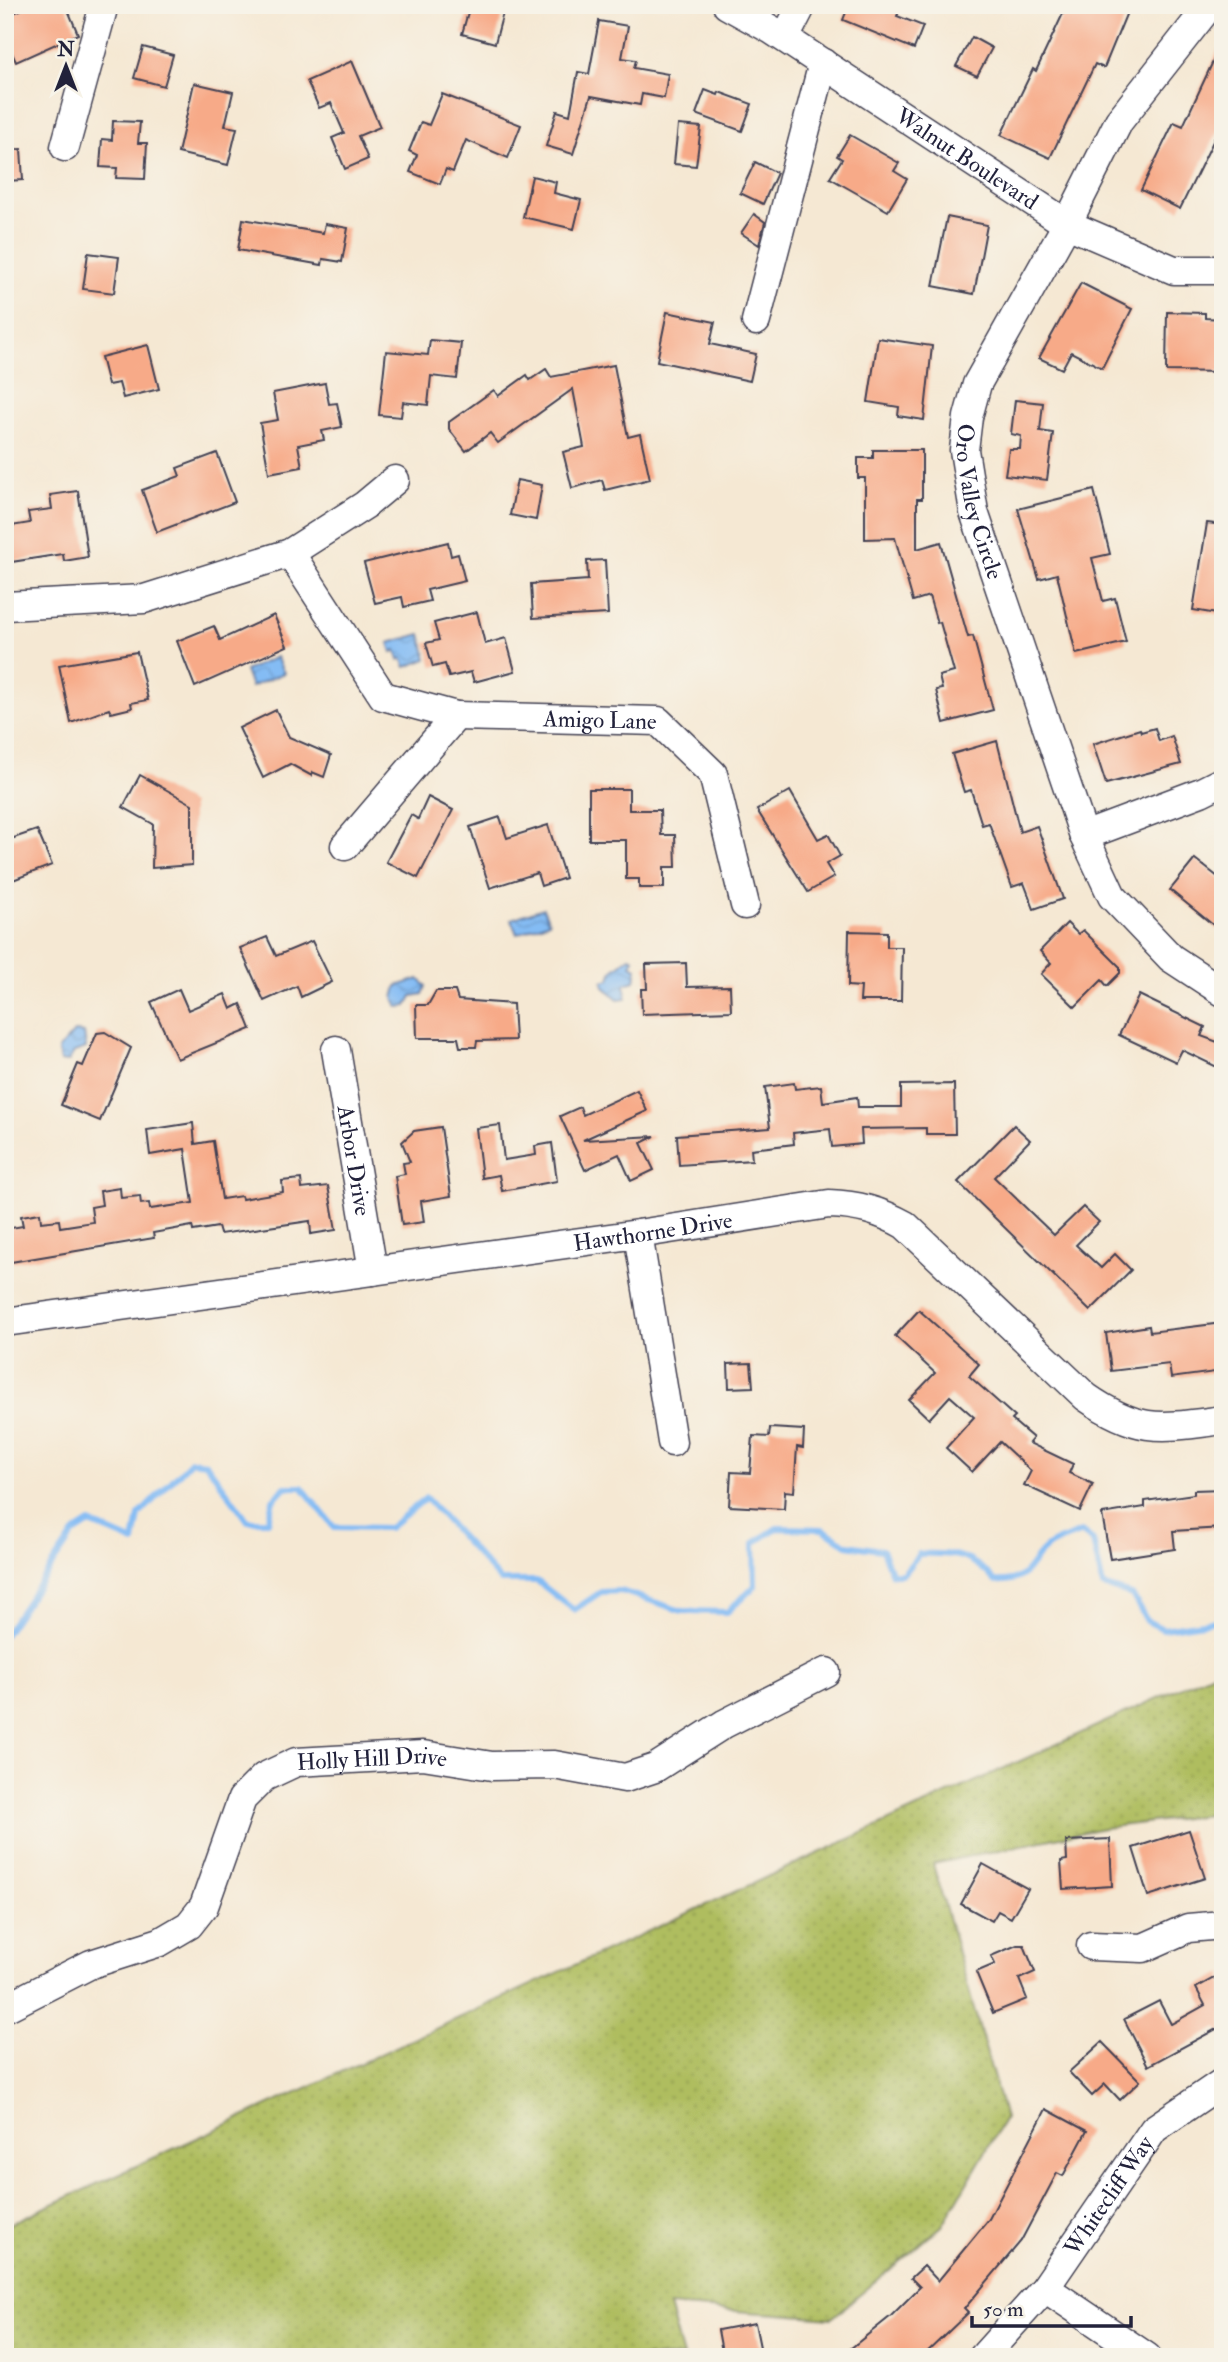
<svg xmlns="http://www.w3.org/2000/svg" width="1228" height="2362" font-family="'IM FELL Double Pica',serif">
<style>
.grass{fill:url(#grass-dots);stroke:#68704d;stroke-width:2}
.water{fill:url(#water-waves);stroke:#536f98;stroke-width:2}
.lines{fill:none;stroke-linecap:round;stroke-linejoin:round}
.stream{stroke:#84bcf4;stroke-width:6}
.building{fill:#f7aa88}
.minor-casing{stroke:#424052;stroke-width:31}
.minor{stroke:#fff;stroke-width:28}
.labels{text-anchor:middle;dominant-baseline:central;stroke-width:6;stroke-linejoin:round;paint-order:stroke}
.street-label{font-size:23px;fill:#22223b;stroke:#f7f3e8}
</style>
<defs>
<pattern id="grass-dots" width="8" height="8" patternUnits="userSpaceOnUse" patternTransform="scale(1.75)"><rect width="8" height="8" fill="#afbd5f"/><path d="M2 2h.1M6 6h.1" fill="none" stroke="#96a253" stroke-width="1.8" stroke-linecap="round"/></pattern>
<pattern id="water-waves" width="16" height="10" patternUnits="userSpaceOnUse" patternTransform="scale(1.75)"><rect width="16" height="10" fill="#84bcf4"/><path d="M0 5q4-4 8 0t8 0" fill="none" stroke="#72a1d2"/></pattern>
</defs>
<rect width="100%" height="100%" fill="#f7f3e8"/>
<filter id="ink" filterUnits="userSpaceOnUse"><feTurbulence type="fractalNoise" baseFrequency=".0143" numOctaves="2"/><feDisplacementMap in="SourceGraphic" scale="14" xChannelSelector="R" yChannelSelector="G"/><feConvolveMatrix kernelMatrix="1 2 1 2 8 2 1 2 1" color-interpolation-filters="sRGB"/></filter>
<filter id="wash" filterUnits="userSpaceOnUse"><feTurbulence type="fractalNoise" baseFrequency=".00686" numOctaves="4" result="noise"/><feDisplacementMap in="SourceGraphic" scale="28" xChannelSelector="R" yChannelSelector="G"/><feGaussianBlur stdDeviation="1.57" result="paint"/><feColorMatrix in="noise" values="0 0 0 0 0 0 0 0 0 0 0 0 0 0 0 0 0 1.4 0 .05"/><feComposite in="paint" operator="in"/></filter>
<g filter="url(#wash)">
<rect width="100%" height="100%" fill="#f5e8d3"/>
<polygon class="grass" points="1223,1668 1223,1813 1103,1828 933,1864 1005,2118 942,2226 832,2318 669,2306 683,2357 5,2357 5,2226"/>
<g class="water">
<polygon points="421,634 427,659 406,667 402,658 399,660 396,650 392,652 389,643"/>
<polygon points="276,657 284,673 251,687 245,671"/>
<polygon points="543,908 549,922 517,934 511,919"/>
<polygon points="630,957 634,959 631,965 637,968 635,981 625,984 626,998 618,999 604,987 603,981 610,979 613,970"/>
<polygon points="419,979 426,986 423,994 412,996 407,1006 398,1007 394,998 397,986"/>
<polygon points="74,1032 84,1033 86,1048 74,1052 68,1062 60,1061 58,1050"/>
</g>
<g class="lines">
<path class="stream" d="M5 1634 74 1533 90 1523 134 1542 139 1515 191 1461 206 1463 248 1521H268L273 1500 285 1487H302L334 1527 389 1528 426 1498 501 1581H537L574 1610 601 1592 621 1591 682 1611 727 1612 755 1586 754 1543 777 1528 823 1529 847 1545 882 1550 892 1574H903L919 1554C955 1553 971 1554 995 1581 1030 1583 1024 1567 1046 1548 1054 1541 1071 1537 1081 1532L1093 1541 1103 1586 1132 1595 1147 1621 1163 1629 1223 1620"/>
</g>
<g id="blocks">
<g class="building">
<polygon points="31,5 66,5 78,34 16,62 5,37 5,17"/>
<polygon points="470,5 505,5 495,43 462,34"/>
<polygon points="849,5 902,5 897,16 923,26 914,49 843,20"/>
<polygon points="1067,5 1130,5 1104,68 1095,64 1050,158 1001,135 1033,69 1036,71"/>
<polygon points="599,21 628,26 622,58 636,60 634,68 668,74 664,98 642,94 640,105 591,96 573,154 546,146 557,111 570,115 578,72 589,74"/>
<polygon points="972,37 992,48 977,76 956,66"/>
<polygon points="1223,40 1223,121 1180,209 1141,190 1174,122 1183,126"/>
<polygon points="143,47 173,55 164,86 134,78"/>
<polygon points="352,61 380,127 358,136 368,159 345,169 332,138 344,133 331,103 319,108 307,81"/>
<polygon points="194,83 233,92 225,126 237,128 228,165 178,153"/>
<polygon points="705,90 718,95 719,92 752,104 742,131 696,114"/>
<polygon points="442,94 521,125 508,158 466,140 453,172 446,169 440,184 410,172 417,155 409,151 421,122 429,125"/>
<polygon points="113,121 140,122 138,143 147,143 145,179 116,178 117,168 100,167 102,139 112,140"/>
<polygon points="678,125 701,127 696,166 674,164"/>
<polygon points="850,135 899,163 894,171 907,179 888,211 830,178 842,159 837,156"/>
<polygon points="21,149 23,180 5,181 5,150"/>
<polygon points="755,162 777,173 763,204 740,193"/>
<polygon points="532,176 556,182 554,193 581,200 574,229 523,217"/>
<polygon points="754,214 765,222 759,245 741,233"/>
<polygon points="947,217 987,225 974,294 933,286"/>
<polygon points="243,219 323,233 325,224 348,228 342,262 323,259 322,265 238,250"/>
<polygon points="88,253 119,257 114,293 83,289"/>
<polygon points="1081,283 1132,309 1102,368 1071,352 1062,369 1039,358"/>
<polygon points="667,312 715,322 710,344 756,354 750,381 657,361"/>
<polygon points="1167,312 1205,313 1205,318 1223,319 1223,372 1166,371"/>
<polygon points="878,338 932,346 924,420 898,416 899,407 868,402"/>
<polygon points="430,340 461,343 457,379 431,376 428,405 403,402 401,417 379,415 386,351 428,355"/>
<polygon points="148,345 159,389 123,398 119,383 108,385 101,357"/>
<polygon points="614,365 628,437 640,434 650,479 605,490 602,480 572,488 563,452 584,447 573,389 498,443 490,433 466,451 449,429 449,422 494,390 498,396 527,375 530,380 546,369 551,377"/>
<polygon points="325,383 329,404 337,403 342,427 322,431 324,440 298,445 302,467 269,473 260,423 278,420 273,393"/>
<polygon points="1015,400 1043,403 1040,431 1053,433 1047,480 1005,475 1009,449 1020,449 1021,436 1011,434"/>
<polygon points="873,450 922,450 922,499 917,499 917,549 941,542 968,637 973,636 993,710 944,723 936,690 942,689 939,676 954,672 940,622 937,623 929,596 913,601 895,538 865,539 865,478 858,478 858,458 873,458"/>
<polygon points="217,453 235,502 157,532 142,490 180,476 177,468"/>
<polygon points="517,480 542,485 536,520 510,515"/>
<polygon points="1094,490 1110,554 1092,558 1103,601 1115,598 1126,642 1076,654 1057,574 1039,579 1018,509"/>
<polygon points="78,491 88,557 64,561 63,554 5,563 5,527 30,523 28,512 52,509 50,495"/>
<polygon points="1207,523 1223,525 1223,615 1193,610"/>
<polygon points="448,542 451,556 458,554 465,581 427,590 430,601 404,607 402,597 375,603 364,563"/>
<polygon points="605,560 608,614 533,618 531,584 588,580 587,561"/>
<polygon points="477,612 485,644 506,638 515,671 474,682 471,672 449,677 445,664 433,667 426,643 439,640 434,623"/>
<polygon points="274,615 287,646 195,687 177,641 214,626 220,640"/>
<polygon points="137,652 148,700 131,703 132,708 111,713 109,709 71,723 59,665"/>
<polygon points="276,710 289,737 331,755 324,777 312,772 312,776 290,764 263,778 239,728"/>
<polygon points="1155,728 1159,741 1172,736 1181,764 1106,784 1093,744 1140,729 1141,732"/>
<polygon points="997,741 1020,832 1037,826 1063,899 1034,909 1024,883 1012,887 989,823 982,825 971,790 964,792 952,754"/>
<polygon points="140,775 192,804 192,865 152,868 153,824 123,807"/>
<polygon points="589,789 629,789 629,810 660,810 661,835 675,835 676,867 664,867 664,888 639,888 639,879 626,879 626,840 589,840"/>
<polygon points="790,791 818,839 828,834 840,856 826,864 834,877 808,892 757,810"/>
<polygon points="428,797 453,810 418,878 386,862 411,815 418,819"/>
<polygon points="500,817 507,838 548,825 565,878 541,886 537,873 490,888 470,827"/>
<polygon points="37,830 52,865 5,883 5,841"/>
<polygon points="1195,859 1223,881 1223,933 1170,890"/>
<polygon points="1067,923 1078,934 1083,930 1120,967 1120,973 1107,986 1102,980 1075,1007 1041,974 1051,963 1040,951"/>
<polygon points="849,931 887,932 887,947 902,947 901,1001 860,1001 861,987 848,986"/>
<polygon points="267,937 276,956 312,941 332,982 301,997 297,986 264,1001 240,948"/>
<polygon points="686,963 687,987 730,986 731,1011 642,1014 641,989 647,989 646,964"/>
<polygon points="179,989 188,1010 225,994 231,1009 241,1004 251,1029 177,1059 151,1002"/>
<polygon points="436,991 455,991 458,1000 513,1004 515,1040 477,1041 476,1047 460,1047 458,1038 417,1038 416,1005 428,1005"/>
<polygon points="1139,995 1205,1027 1201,1036 1223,1044 1223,1070 1182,1050 1176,1062 1119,1035"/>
<polygon points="105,1032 131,1048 100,1121 61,1105 78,1064 83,1066 97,1033"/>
<polygon points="794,1083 795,1089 821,1086 823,1102 857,1097 858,1107 901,1107 901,1085 954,1084 955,1134 926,1134 926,1128 861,1129 862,1144 832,1147 830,1129 793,1133 794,1144 751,1149 752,1160 679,1165 677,1135 770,1128 765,1087"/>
<polygon points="637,1090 647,1111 583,1140 655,1136 641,1143 654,1170 631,1181 619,1154 585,1170 560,1116 580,1107 583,1115"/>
<polygon points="193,1123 195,1144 213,1141 222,1199 241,1196 242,1199 283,1192 282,1181 301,1179 302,1189 328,1186 336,1230 311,1234 310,1221 220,1234 218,1227 193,1231 192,1226 153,1233 154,1238 5,1263 5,1229 23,1226 21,1216 40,1213 41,1222 59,1220 60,1227 93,1222 91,1207 102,1205 100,1191 120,1188 121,1198 140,1196 141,1204 149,1203 150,1209 193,1203 185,1149 150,1155 147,1130"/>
<polygon points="500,1125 504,1160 536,1155 535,1146 552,1143 557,1181 502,1191 499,1175 482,1178 476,1128"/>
<polygon points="1014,1125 1030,1140 994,1177 1054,1235 1083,1207 1099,1222 1076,1245 1101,1268 1115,1254 1131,1270 1090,1311 958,1182"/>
<polygon points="441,1127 451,1196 421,1201 424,1222 402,1225 395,1176 405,1174 403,1163 410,1162 402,1142 414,1131"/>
<polygon points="919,1310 979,1364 969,1376 1015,1417 1012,1420 1033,1438 1029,1443 1073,1464 1069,1473 1093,1484 1080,1511 1024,1485 1031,1471 1000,1442 972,1472 946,1448 974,1417 950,1396 929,1419 909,1400 935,1373 895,1336"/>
<polygon points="1223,1323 1223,1371 1171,1378 1169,1364 1111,1371 1106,1333 1149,1326 1150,1332"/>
<polygon points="751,1363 753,1387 729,1388 728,1364"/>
<polygon points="770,1428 804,1430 803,1448 797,1447 794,1492 785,1491 784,1509 729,1506 731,1472 750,1473 753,1436 769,1437"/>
<polygon points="1223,1489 1223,1528 1173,1531 1175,1549 1110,1559 1102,1514 1145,1507 1145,1501 1194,1494 1194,1490"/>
<polygon points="1189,1830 1205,1878 1148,1896 1133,1848"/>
<polygon points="1110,1839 1112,1886 1063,1889 1061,1861 1067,1860 1066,1841"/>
<polygon points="983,1864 1028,1889 1011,1918 998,1911 992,1921 961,1904"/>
<polygon points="1017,1945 1024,1945 1035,1972 1019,1979 1027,1999 993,2013 976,1972 995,1964 991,1956"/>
<polygon points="1223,1973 1223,2036 1218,2028 1148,2066 1124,2019 1159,2001 1171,2024 1205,2005 1196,1988"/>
<polygon points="1102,2042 1140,2081 1120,2100 1105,2084 1092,2096 1069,2072"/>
<polygon points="1046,2109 1087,2131 1063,2176 1057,2173 1021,2241 964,2309 968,2313 922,2357 840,2357 891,2316 920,2287 911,2278 924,2266 938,2281 989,2219"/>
<polygon points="755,2323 762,2357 723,2357 718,2330"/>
</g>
</g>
</g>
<g filter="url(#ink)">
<use href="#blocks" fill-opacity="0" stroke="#424052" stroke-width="2"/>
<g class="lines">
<g class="minor-casing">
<g id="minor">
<path id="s1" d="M727 5 772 30 1067 224 1174 270H1223"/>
<path id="s2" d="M1210 5 1119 121 1067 224 977 384 968 417 964 450 974 512 1084 836 1112 896 1171 958 1223 992"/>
<polyline points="785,38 802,5"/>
<polyline points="65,147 104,5"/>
<polyline points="756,321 823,63"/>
<polyline points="290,553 383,696 456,716 345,846"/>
<polyline points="5,606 144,599 290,553 365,505 395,480"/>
<path id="s3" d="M456 716 658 721 713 774 745 905"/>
<polyline points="1084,836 1201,792 1223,781"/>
<path id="s4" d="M336 1050 373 1271"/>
<polyline points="638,1234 672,1442"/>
<path id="s5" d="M5 1322 638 1234 829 1204C858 1205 880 1211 905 1225L1086 1397C1139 1434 1161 1428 1223 1420"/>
<polyline points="1091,1946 1143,1948 1188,1928 1223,1925"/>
<path id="s6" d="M5 2008 91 1964 160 1942 189 1925 204 1906 242 1799 264 1777 296 1762 423 1755 492 1766 554 1765 625 1778 655 1768 724 1724 826 1672"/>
<polyline points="1045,2288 1147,2357"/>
<path id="s7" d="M983 2357 1045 2288 1154 2129 1223 2082"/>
</g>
</g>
<use href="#minor" class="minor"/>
</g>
</g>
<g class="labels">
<g class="street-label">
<text stroke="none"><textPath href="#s1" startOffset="285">Walnut Boulevard</textPath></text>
<text stroke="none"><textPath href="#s2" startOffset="567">Oro Valley Circle</textPath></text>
<text stroke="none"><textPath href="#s3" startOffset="144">Amigo Lane</textPath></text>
<text stroke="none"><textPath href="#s4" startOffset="112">Arbor Drive</textPath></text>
<text stroke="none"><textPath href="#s5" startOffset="654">Hawthorne Drive</textPath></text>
<text stroke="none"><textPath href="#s6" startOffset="483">Holly Hill Drive</textPath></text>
<text stroke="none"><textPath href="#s7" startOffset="205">Whitecliff Way</textPath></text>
</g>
</g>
<rect width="1228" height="2362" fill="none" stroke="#f7f3e8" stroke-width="28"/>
<g transform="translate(66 66)" stroke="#f7f3e8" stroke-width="5" paint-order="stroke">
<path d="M0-5L12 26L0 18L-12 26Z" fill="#22223b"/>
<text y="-10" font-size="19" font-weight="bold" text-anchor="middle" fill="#22223b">N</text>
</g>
<path d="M972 2316v10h159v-10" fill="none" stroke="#22223b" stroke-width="3.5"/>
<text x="983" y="2316" font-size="21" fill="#22223b" stroke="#f7f3e8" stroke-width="5" paint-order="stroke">50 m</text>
</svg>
